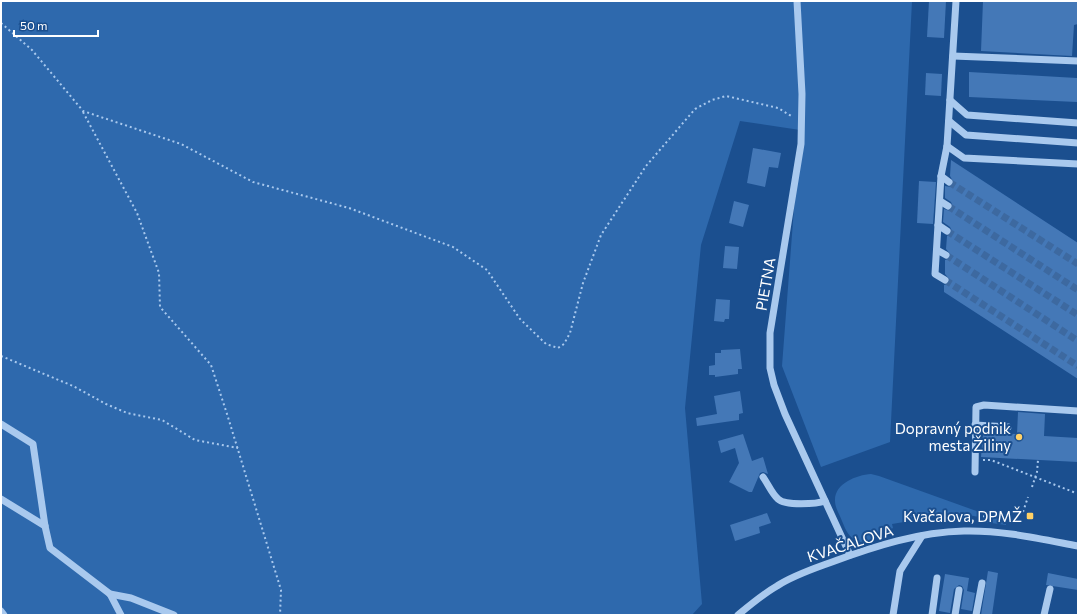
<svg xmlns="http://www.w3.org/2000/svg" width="1079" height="616" font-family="Commissioner,sans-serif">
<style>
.green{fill:#2e69ad}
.building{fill:#4478b7}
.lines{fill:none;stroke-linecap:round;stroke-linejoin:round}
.minor-tunnel{stroke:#3d69a0;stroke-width:7;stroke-dasharray:7 3.5;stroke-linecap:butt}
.path{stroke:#a9c9ee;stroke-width:2;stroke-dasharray:2 3;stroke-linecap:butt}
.minor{stroke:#a9c9ee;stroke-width:7}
.poi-dot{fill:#ffd166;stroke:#1b4f8f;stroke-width:1.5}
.labels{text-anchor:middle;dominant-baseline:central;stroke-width:4;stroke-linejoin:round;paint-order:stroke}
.street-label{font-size:15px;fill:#fff;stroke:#1b4f8f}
.poi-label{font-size:15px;fill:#fff;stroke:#1b4f8f;text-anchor:end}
</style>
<rect width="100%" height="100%" fill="#1b4f8f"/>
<g class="green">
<polygon points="1,1 912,1 890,442 821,467 782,366 800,130 740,121 701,245 685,408 702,604 692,615 1,615"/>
<path d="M871 474 879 476 982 513 979 517 958 513 892 524 893 528 869 541 859 542C849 538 846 531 842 521 840 515 835 508 835 501 834 484 856 475 871 474Z"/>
<polygon points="987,514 1006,521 1006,525 984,522"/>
</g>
<g class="building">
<polygon points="929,1 946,1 944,38 927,37"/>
<polygon points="983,1 1078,1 1078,24 1074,25 1072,56 981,51"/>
<polygon points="969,72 1077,78 1077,102 969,97"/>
<polygon points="926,73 942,74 941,96 925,95"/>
<polygon points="753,148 781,153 778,168 769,167 765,187 747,183"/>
<polygon points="951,160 1078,243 1078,379 944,292 944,285 948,284 950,280 945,274 945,260 949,259 951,255 946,249 947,236 951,234 952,231 950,227 943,222 944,209 950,211 953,207 951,202 945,198 945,186 951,187 954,183 950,176"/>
<polygon points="919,181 936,182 933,224 917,223"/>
<polygon points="734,201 749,205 743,227 729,223"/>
<polygon points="725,246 739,247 737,269 723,268"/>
<polygon points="716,299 730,300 729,319 725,319 724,322 714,321"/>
<polygon points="740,349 742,369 738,369 738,374 715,377 715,375 709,375 709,366 715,365 715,353 721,353 721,350"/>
<polygon points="740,391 743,413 739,414 739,420 697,426 696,418 717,414 714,396"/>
<polygon points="1018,412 1045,414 1044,436 1078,438 1078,462 981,457 983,433 1017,434"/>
<polygon points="743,434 752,461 763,457 768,474 763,472 760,473 752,492 749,492 729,482 739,463 735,448 721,453 718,441"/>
<polygon points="767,513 771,523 759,527 760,533 735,541 730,525"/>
<polygon points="988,571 998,573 992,615 981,615"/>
<polygon points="1048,573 1078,579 1078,590 1046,585"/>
<polygon points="945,574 969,578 967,591 975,593 972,611 961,609 964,590 962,586 959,585 954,589 950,613 939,611"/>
</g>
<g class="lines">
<g class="minor-tunnel">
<polyline points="949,182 1078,264"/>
<polyline points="948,206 1078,290"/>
<polyline points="947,231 1078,315"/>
<polyline points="946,255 1078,341"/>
<polyline points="945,280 1078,366"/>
</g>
<g class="path">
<polyline points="1,23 32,50 83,111 181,144 253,182 349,208 453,247 487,270 520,319 546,344 558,348 564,344 570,333 583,283 601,235 646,166 695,109 712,100 726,96 778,108 793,117"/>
<polyline points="83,112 137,213 159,273 160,307 211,365 227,414 281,590 280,615"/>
<polyline points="1,356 73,386 106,404 127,413 162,420 195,440 238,448"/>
<polyline points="983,460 991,460 1076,493"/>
<polyline points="1032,487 1037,472 1038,460"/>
<polyline points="1023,512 1028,497"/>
<polyline points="982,522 985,514"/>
</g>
<g class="minor">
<polyline points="797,1 802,94 801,144 770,333 770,368 774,385 785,414 850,555"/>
<polyline points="953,56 1078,61"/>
<polyline points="950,100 967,115 1078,123"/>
<polyline points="949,121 966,135 1078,143"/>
<polyline points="947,146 964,158 1078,164"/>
<polyline points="941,176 949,182"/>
<polyline points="940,201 948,206"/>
<polyline points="938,225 947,231"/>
<polyline points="937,250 946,255"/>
<polyline points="945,280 935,274 941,176 947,146 956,1"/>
<polyline points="1,424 33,444 45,526 50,548 110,594 121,615"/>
<polyline points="975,425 1008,427"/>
<polyline points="975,472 976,407 984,405 1078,411"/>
<path d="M763 477C768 484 772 494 778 499 785 506 817 504 825 501"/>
<polyline points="1,499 45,526"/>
<polyline points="110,594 131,598 174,615"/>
<polyline points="1,611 4,615"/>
<path d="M738 615C750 605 763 594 777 586 794 575 813 569 832 562 875 546 919 532 964 531 1002 530 1041 539 1078 546"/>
<polyline points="893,615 900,571 922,536"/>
<polyline points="932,615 937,578"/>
<polyline points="955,615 959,590"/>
<polyline points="976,615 982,583"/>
<polyline points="1044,615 1050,589"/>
</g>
</g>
<g class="poi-dot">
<circle cx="1019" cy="437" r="4"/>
<rect x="1026" y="512" width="8" height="8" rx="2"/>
</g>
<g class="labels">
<g class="street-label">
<text transform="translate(765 284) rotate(-80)">PIETNA</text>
<text transform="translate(850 543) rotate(-18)">KVAČALOVA</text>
</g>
<g class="poi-label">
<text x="1011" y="428">Dopravný podnik<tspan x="1011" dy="17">mesta Žiliny</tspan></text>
<text x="1022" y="516">Kvačalova, DPMŽ</text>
</g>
</g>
<rect width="1079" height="616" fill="none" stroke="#ffffff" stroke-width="4"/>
<path d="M14 30v6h84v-6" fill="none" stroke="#ffffff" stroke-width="2"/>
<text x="20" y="30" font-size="12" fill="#ffffff" stroke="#1b4f8f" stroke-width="3" paint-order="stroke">50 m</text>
</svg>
